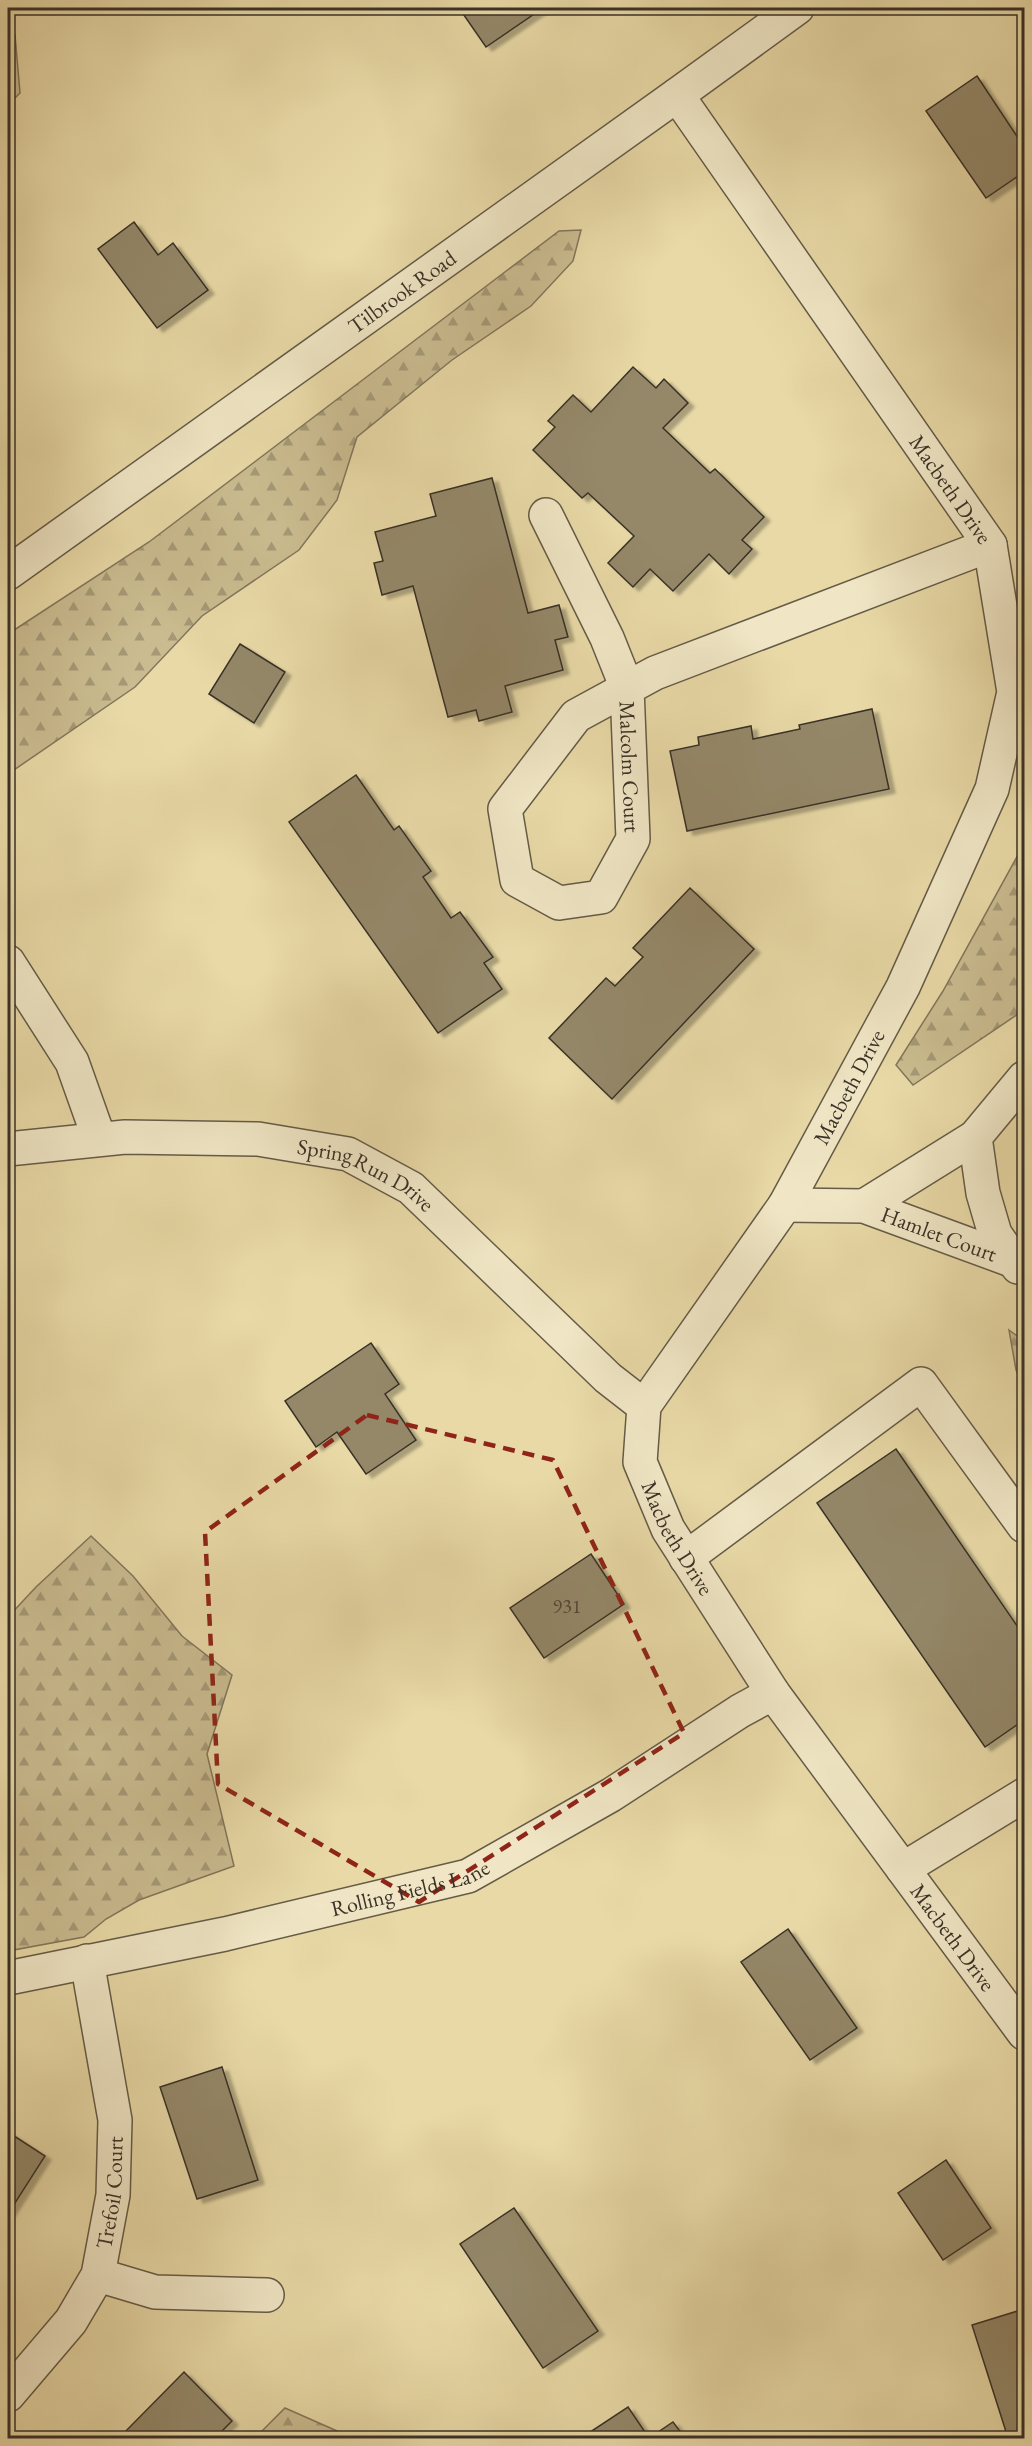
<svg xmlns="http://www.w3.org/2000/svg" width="1032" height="2446" font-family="'EB Garamond',serif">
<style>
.forest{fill:url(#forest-firs);stroke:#82765c;stroke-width:1.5}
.building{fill:#948869;stroke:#393127;stroke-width:1.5;filter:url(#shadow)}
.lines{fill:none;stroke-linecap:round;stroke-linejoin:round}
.minor-casing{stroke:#655b47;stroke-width:36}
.minor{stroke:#f0e6c5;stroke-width:33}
.marked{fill:none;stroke:#8f2418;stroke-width:4.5;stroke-dasharray:12 8;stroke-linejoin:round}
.labels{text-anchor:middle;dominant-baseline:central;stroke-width:5;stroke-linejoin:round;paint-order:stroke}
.number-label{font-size:20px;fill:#504738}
.street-label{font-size:22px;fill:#393127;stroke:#f0e6c5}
</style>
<defs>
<pattern id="forest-firs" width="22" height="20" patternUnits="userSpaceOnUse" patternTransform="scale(1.5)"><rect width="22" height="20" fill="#cabc90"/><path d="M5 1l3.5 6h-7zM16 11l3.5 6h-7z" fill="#a59976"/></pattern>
<filter id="shadow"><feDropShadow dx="6" dy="4" stdDeviation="1.5" flood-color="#0004"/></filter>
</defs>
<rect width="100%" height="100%" fill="#e8d9a6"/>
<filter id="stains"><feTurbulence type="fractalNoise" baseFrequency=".00333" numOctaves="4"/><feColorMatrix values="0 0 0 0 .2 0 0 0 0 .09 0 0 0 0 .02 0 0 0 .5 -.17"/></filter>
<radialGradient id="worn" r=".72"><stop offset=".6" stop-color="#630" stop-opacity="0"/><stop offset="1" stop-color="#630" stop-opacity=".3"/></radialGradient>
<g class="forest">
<polygon points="8,14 15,35 20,93 8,105"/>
<polygon points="581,230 573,261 531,306 452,360 357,437 337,500 299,550 202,616 135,687 8,774 8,634 149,542 559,231"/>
<polygon points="1024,844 1024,1010 913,1085 896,1065 943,991"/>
<polygon points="1009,1330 1024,1341 1024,1386 1016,1370"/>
<polygon points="91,1536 133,1576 182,1636 232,1675 207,1754 234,1866 139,1900 106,1919 84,1937 8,1951 8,1617 36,1587"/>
<polygon points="285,2408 353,2438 255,2438"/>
</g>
<g class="building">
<polygon points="459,8 543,8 486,47"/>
<polygon points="977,76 1024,147 1024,172 986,198 926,111"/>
<polygon points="134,222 158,255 173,243 208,290 157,328 98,249"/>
<polygon points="633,367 656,388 664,379 688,403 663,428 710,473 715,469 764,517 742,540 752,549 729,574 709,554 673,591 650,569 633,587 608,563 634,536 588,493 582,498 533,450 555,427 548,421 573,395 591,412"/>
<polygon points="492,478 528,613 559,605 568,637 555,640 563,670 505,686 512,712 479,721 476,710 448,717 413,586 382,595 374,563 383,561 375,532 436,516 430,494"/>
<polygon points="240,644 285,672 254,723 209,694"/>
<polygon points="872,709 889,789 687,831 670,751 699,745 698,737 751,726 753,739 800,729 799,725"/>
<polygon points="356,775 394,830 399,826 431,871 423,877 451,918 460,912 493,957 484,963 502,989 438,1033 289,822"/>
<polygon points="690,888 754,949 612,1099 549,1038 606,978 615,986 643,957 633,948"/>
<polygon points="371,1343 399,1384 385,1394 416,1440 366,1474 337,1432 316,1447 285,1401"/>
<polygon points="896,1449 1024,1636 1024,1720 985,1747 817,1503"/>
<polygon points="591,1554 624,1604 544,1658 510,1608"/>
<polygon points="788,1929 857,2028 810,2060 741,1962"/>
<polygon points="222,2067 258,2180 197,2199 160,2087"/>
<polygon points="8,2132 45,2156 8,2214"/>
<polygon points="946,2160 991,2228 943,2260 898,2193"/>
<polygon points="514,2208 598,2331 543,2368 460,2244"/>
<polygon points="1024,2309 1024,2438 1008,2438 972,2325"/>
<polygon points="184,2372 232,2421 215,2438 119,2438"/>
<polygon points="628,2407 649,2438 673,2422 685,2438 581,2438"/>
</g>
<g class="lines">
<g class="minor-casing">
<g id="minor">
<path id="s1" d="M677 95 990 545 1014 692 992 789 903 987 785 1205 644 1406 640 1462 668 1529 773 1693 1024 2033"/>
<path id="s2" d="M546 515 607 638 627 688 633 839 601 897 559 903 517 880 505 809 576 716 655 673 990 545"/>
<path id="s3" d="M8 573 677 95 797 8"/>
<polyline points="8,962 72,1062 99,1138"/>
<path id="s4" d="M8 1149 125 1137 258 1139 348 1154 411 1188 608 1378 644 1406"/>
<path id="s5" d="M785 1205 864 1206 1014 1261"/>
<polyline points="864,1206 975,1137"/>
<polyline points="1018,1267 995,1234 983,1193 975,1137 1024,1078"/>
<polyline points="686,1558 921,1384 1024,1526"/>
<polyline points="903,1869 1024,1795"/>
<path id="s6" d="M8 1978 225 1934 468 1876 611 1795 740 1711 773 1693"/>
<polyline points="98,2275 155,2292 267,2295"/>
<path id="s7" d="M8 2395 71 2321 98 2275 113 2195 115 2120 87 1961"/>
</g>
</g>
<use href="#minor" class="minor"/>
</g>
<path class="marked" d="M367 1415 553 1460 684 1733 419 1902 218 1784 205 1532Z"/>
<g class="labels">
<g class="number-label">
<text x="567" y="1606">931</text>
</g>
<g class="street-label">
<text stroke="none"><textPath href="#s3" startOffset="484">Tilbrook Road</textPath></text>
<text stroke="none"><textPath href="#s1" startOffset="480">Macbeth Drive</textPath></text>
<text stroke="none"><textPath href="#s2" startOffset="270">Malcolm Court</textPath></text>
<text transform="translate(849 1087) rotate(-62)">Macbeth Drive</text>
<text stroke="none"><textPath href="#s4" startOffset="366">Spring Run Drive</textPath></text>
<text stroke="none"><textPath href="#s5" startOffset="159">Hamlet Court</textPath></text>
<text stroke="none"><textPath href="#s1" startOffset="1648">Macbeth Drive</textPath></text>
<text stroke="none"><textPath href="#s6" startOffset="412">Rolling Fields Lane</textPath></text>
<text stroke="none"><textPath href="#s1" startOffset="2134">Macbeth Drive</textPath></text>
<text stroke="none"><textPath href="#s7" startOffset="234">Trefoil Court</textPath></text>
</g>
</g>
<rect width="1032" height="2446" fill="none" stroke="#e8d9a6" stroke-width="30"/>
<rect x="9" y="9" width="1014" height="2428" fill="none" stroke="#393127" stroke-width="3"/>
<rect x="15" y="15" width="1002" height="2416" fill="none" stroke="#393127" stroke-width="1.5"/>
<rect width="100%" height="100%" filter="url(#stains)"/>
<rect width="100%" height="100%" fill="url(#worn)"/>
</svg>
